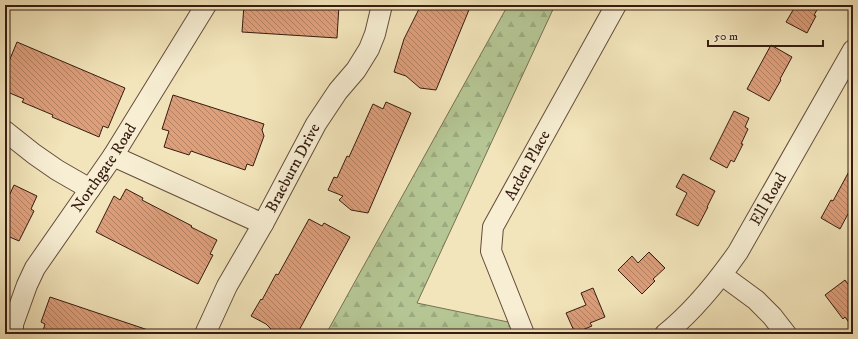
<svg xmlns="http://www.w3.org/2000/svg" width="858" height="339" font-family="'IM FELL DW Pica',serif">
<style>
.forest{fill:url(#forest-firs);stroke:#767152}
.building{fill:url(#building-back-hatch);stroke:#361c11}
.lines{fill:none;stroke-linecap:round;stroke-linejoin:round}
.minor-casing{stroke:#654e3c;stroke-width:22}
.minor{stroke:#f7eed3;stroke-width:20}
.labels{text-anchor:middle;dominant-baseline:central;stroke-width:3;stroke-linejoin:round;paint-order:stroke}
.street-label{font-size:16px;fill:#361c11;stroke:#f7eed3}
</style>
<defs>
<pattern id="forest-firs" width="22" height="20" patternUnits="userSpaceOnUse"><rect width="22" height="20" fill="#b5c694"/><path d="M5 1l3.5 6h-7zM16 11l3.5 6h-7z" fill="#9caa7f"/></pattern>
<pattern id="building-back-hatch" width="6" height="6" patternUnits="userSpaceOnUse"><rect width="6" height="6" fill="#de9f7b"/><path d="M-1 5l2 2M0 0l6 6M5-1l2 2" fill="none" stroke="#b58163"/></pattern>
</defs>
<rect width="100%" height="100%" fill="#f3e5bb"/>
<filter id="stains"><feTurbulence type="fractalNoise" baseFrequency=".005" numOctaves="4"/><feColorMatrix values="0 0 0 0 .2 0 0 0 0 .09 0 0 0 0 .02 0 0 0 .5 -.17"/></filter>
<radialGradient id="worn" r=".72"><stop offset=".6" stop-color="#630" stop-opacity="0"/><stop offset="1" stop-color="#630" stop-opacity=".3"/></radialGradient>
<polygon class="forest" points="508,5 555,5 417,303 532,327 533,334 326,334"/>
<g class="building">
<polygon points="244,5 275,6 275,5 339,5 337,38 242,32"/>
<polygon points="421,5 471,5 436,90 420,88 406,76 394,72 404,39"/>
<polygon points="796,5 820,5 814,15 816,16 807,33 786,22"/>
<polygon points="17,42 125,88 108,128 103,126 99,137 52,117 53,115 22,102 24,99 5,91 5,86 8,78 5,76 5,71"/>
<polygon points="771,45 792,57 780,79 781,80 769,101 747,89"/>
<polygon points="173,95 264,124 262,130 264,136 253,166 247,164 245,170 191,151 189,155 164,147 169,131 162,129"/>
<polygon points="386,102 411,113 368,213 351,210 339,200 343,196 328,190 334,177 337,178 347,156 349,157 373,104 383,109"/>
<polygon points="734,111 749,118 745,127 748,129 741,144 743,144 734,162 731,160 727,168 710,159"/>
<polygon points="853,164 853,214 849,212 840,229 821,218 831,200 833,201"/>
<polygon points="683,174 715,191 707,207 708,207 698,226 676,215 687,193 676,187"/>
<polygon points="14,185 37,196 31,209 34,211 19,241 5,235 5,194 9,196"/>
<polygon points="126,189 143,198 142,200 192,226 191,227 217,240 210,254 213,255 198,284 96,232 114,196 120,200"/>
<polygon points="309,219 322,226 324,223 350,237 297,334 276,334 266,324 251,316 261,299 262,300 276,274 278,275"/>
<polygon points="649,252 665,268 653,279 655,281 642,294 618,270 632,256 638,263"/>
<polygon points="845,280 853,291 853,328 845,317 843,319 825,295"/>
<polygon points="593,288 605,317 590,323 592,326 575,333 566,313 586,305 581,293"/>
<polygon points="50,297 154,332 154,334 42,334 45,324 41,322"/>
</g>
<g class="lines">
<g class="minor-casing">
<g id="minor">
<polyline points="5,131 34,154 57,170 90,189"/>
<polyline points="113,156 263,224"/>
<polyline points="722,275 756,300 772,316 786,334"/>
<path id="s1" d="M13 334V324L27 285 35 268 113 156 206 5"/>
<path id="s2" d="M205 334 227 286 263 224 316 124 338 91 356 70 369 49 375 34 382 5"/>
<path id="s3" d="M524 334 491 251 493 227 616 5"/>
<path id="s4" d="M665 334C694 311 717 282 738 252L853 50"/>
</g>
</g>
<use href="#minor" class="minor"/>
</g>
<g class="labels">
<g class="street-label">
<text stroke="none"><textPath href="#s3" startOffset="184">Arden Place</textPath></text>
<text stroke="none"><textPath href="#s1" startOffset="192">Northgate Road</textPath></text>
<text stroke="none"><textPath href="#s2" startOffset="188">Braeburn Drive</textPath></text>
<text stroke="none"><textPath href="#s4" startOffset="171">Ell Road</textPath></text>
</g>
</g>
<rect width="858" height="339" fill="none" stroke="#f3e5bb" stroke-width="20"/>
<rect x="6" y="6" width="846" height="327" fill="none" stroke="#361c11" stroke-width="2"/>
<rect x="10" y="10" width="838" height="319" fill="none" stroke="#361c11"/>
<path d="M708 40v6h115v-6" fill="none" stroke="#361c11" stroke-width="2"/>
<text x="714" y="40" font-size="12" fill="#361c11" stroke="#f7eed3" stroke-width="3" paint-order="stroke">50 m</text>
<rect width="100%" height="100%" filter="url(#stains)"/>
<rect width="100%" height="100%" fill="url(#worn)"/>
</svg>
